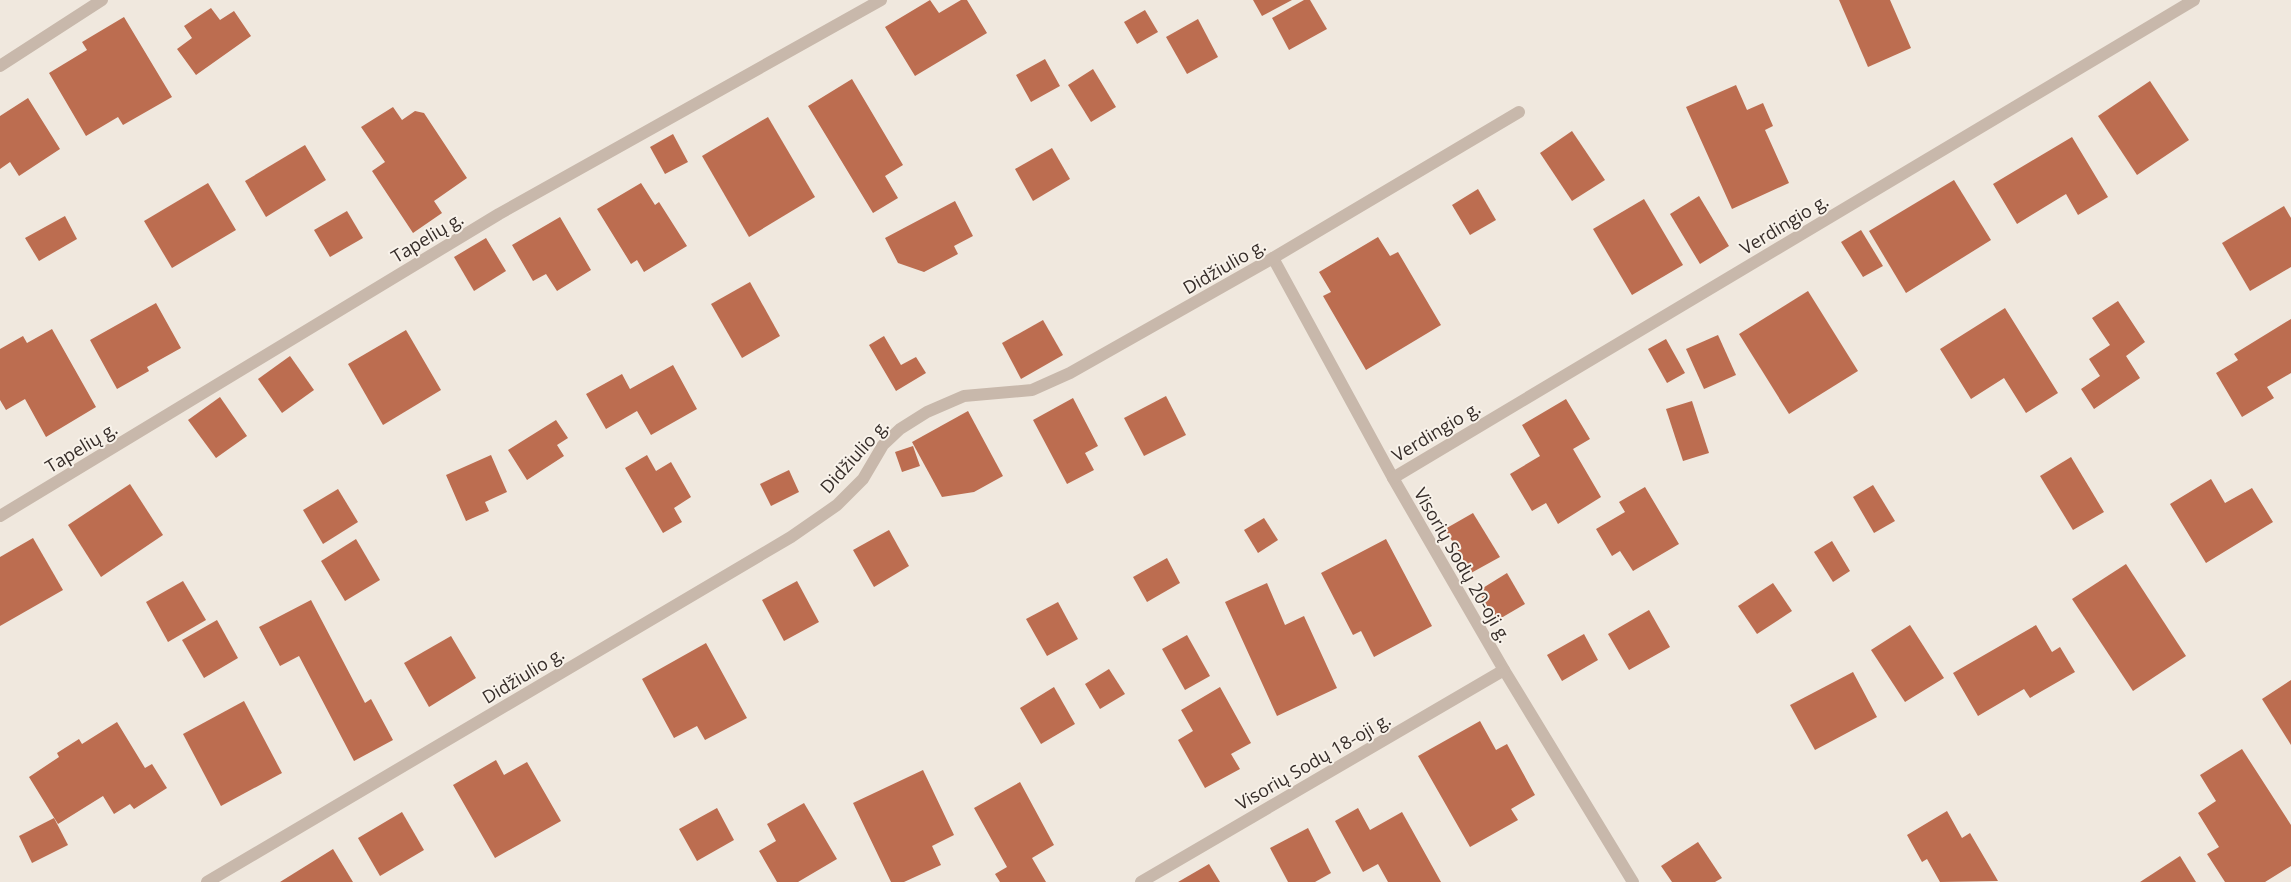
<svg xmlns="http://www.w3.org/2000/svg" width="2291" height="882" font-family="'Open Sans',sans-serif">
<style>
.building{fill:#bc6d50}
.lines{fill:none;stroke-linecap:round;stroke-linejoin:round}
.minor{stroke:#c8b8ab;stroke-width:12}
.labels{text-anchor:middle;dominant-baseline:central;stroke-width:4;stroke-linejoin:round;paint-order:stroke}
.street-label{font-size:18px;fill:#362d29;stroke:#f8f2ea}
</style>
<rect width="100%" height="100%" fill="#f0e8de"/>
<g class="building">
<polygon points="930,0 939,13 961,0 967,0 987,33 915,76 885,27"/>
<polygon points="1253,0 1292,0 1262,16"/>
<polygon points="1304,0 1310,0 1327,29 1289,50 1272,18"/>
<polygon points="1839,0 1890,0 1911,48 1868,67"/>
<polygon points="211,8 220,20 234,11 251,36 196,75 177,49 192,38 184,26"/>
<polygon points="1145,10 1158,32 1137,44 1124,22"/>
<polygon points="124,17 172,97 123,125 118,117 86,136 49,73 87,50 82,42"/>
<polygon points="1198,19 1218,57 1187,74 1166,37"/>
<polygon points="1045,59 1060,86 1031,102 1016,75"/>
<polygon points="1093,69 1116,107 1091,122 1068,85"/>
<polygon points="852,79 903,165 885,176 898,198 873,213 808,106"/>
<polygon points="2150,81 2189,140 2137,175 2098,116"/>
<polygon points="1736,85 1747,110 1763,103 1773,126 1765,130 1789,183 1732,209 1686,107"/>
<polygon points="28,98 60,149 19,176 10,162 0,169 0,116"/>
<polygon points="393,107 402,120 415,111 424,113 467,178 434,201 442,213 413,233 372,171 385,162 361,127"/>
<polygon points="768,117 815,197 749,237 702,156"/>
<polygon points="1572,131 1605,180 1572,201 1540,153"/>
<polygon points="673,134 688,162 665,174 650,147"/>
<polygon points="2072,137 2108,197 2078,215 2066,194 2017,224 1993,184"/>
<polygon points="305,145 326,180 266,217 245,181"/>
<polygon points="1052,148 1070,179 1033,201 1015,169"/>
<polygon points="1954,180 1991,240 1906,293 1869,231"/>
<polygon points="208,183 236,230 172,268 144,221"/>
<polygon points="641,183 655,205 659,202 687,246 644,272 637,260 631,264 597,209"/>
<polygon points="1478,189 1496,220 1470,235 1452,205"/>
<polygon points="1699,196 1729,246 1700,264 1670,214"/>
<polygon points="1644,199 1683,265 1632,295 1593,229"/>
<polygon points="955,201 973,236 954,246 958,254 924,272 898,263 885,238"/>
<polygon points="2284,206 2291,218 2291,267 2250,291 2222,243"/>
<polygon points="347,211 363,238 330,257 314,230"/>
<polygon points="65,216 77,239 39,261 25,238"/>
<polygon points="560,217 591,270 557,291 546,274 533,281 512,245"/>
<polygon points="1861,230 1883,266 1863,277 1841,242"/>
<polygon points="1378,237 1390,256 1398,252 1441,325 1366,370 1323,296 1331,292 1319,272"/>
<polygon points="486,238 506,271 474,291 454,257"/>
<polygon points="750,282 780,336 742,358 711,304"/>
<polygon points="1808,291 1858,371 1789,414 1739,334"/>
<polygon points="2118,301 2145,342 2126,356 2140,378 2094,409 2081,389 2100,376 2089,359 2110,345 2092,318"/>
<polygon points="156,303 181,348 147,367 149,371 117,389 90,340"/>
<polygon points="2005,308 2058,393 2026,413 2004,378 1971,399 1940,349"/>
<polygon points="2291,319 2291,373 2267,387 2274,398 2242,417 2216,373 2238,360 2234,354"/>
<polygon points="1043,320 1063,355 1021,379 1002,343"/>
<polygon points="52,329 96,407 46,437 25,399 6,410 0,400 0,349 23,336 27,343"/>
<polygon points="406,330 441,390 383,425 348,364"/>
<polygon points="1718,335 1736,375 1704,389 1686,349"/>
<polygon points="884,336 901,365 916,357 926,373 896,391 869,345"/>
<polygon points="1666,339 1685,373 1667,383 1648,349"/>
<polygon points="290,356 314,390 282,413 258,379"/>
<polygon points="673,365 697,409 651,435 637,411 606,429 586,394 622,374 630,389"/>
<polygon points="1166,396 1186,435 1144,456 1124,418"/>
<polygon points="220,397 247,436 216,458 188,420"/>
<polygon points="1073,398 1098,446 1085,453 1094,470 1067,484 1033,420"/>
<polygon points="1566,399 1590,439 1573,449 1601,497 1558,524 1546,503 1532,511 1510,474 1540,456 1522,425"/>
<polygon points="1692,401 1709,453 1683,461 1666,409"/>
<polygon points="968,411 1003,476 974,492 942,497 912,442"/>
<polygon points="556,420 568,438 557,445 564,456 527,480 508,450"/>
<polygon points="913,446 920,466 902,472 895,452"/>
<polygon points="491,455 507,492 485,502 489,511 466,521 446,475"/>
<polygon points="647,455 656,471 671,462 691,497 674,508 682,522 663,533 625,468"/>
<polygon points="2071,457 2104,512 2073,530 2040,476"/>
<polygon points="789,470 799,492 771,506 760,484"/>
<polygon points="2211,479 2225,503 2252,488 2273,522 2206,563 2170,504"/>
<polygon points="130,484 163,535 101,577 68,525"/>
<polygon points="1873,485 1895,521 1874,533 1853,497"/>
<polygon points="1645,487 1679,544 1633,571 1620,551 1612,556 1596,529 1625,512 1619,502"/>
<polygon points="338,489 358,522 323,544 303,510"/>
<polygon points="1473,513 1500,557 1471,573 1445,529"/>
<polygon points="1264,518 1278,540 1258,553 1244,530"/>
<polygon points="889,530 909,566 874,587 853,550"/>
<polygon points="33,538 63,590 0,626 0,557"/>
<polygon points="356,539 380,580 345,601 321,561"/>
<polygon points="1386,539 1432,626 1374,657 1361,631 1353,635 1321,573"/>
<polygon points="1832,541 1850,571 1833,582 1814,552"/>
<polygon points="1167,558 1180,583 1147,602 1133,577"/>
<polygon points="2126,564 2186,656 2133,691 2072,599"/>
<polygon points="1507,573 1525,604 1496,621 1478,591"/>
<polygon points="183,581 206,620 168,642 146,602"/>
<polygon points="797,581 819,622 784,641 762,600"/>
<polygon points="1267,583 1285,625 1304,616 1337,688 1277,716 1225,602"/>
<polygon points="1773,583 1792,611 1757,634 1738,606"/>
<polygon points="311,600 365,703 371,699 393,740 354,761 299,656 280,666 259,627"/>
<polygon points="1058,602 1078,639 1047,656 1026,619"/>
<polygon points="1649,610 1670,647 1629,670 1608,634"/>
<polygon points="217,620 238,658 204,678 182,640"/>
<polygon points="1910,625 1944,678 1905,702 1871,650"/>
<polygon points="2036,625 2052,652 2060,647 2075,672 2030,698 2024,689 1978,716 1953,673"/>
<polygon points="1584,634 1598,660 1562,681 1547,655"/>
<polygon points="1187,635 1210,676 1185,690 1162,649"/>
<polygon points="451,636 476,678 429,707 404,663"/>
<polygon points="706,643 747,718 705,740 697,726 674,738 642,679"/>
<polygon points="1109,669 1125,694 1100,709 1085,684"/>
<polygon points="1853,672 1877,717 1815,750 1790,705"/>
<polygon points="2291,680 2291,745 2262,699"/>
<polygon points="1054,687 1075,724 1041,744 1020,708"/>
<polygon points="1220,687 1251,743 1231,754 1240,769 1205,788 1178,740 1193,731 1181,710"/>
<polygon points="244,701 282,773 221,806 183,734"/>
<polygon points="1480,721 1496,750 1507,744 1535,795 1511,809 1518,820 1470,847 1418,756"/>
<polygon points="117,722 145,768 152,764 167,788 134,809 130,804 114,814 103,796 58,824 29,777 59,757 57,753 79,739 82,744"/>
<polygon points="2242,749 2291,825 2291,866 2265,882 2225,882 2207,854 2219,847 2198,813 2216,801 2200,775"/>
<polygon points="496,760 504,775 527,762 561,821 495,858 453,785"/>
<polygon points="923,770 954,835 932,846 941,865 904,882 891,882 853,803"/>
<polygon points="1020,782 1054,845 1032,858 1046,882 1000,882 995,874 1007,867 974,808"/>
<polygon points="804,803 837,859 798,882 777,882 759,851 776,841 767,824"/>
<polygon points="717,808 734,840 697,861 679,829"/>
<polygon points="1358,808 1370,830 1402,812 1441,882 1388,882 1378,864 1363,872 1335,821"/>
<polygon points="1947,811 1962,838 1970,833 1998,881 1940,882 1927,859 1922,862 1907,835"/>
<polygon points="402,812 424,850 380,876 358,838"/>
<polygon points="54,818 68,845 32,863 19,836"/>
<polygon points="1308,828 1331,873 1315,882 1288,882 1270,848"/>
<polygon points="1698,842 1722,878 1715,882 1672,882 1661,866"/>
<polygon points="333,849 353,882 280,882"/>
<polygon points="2180,856 2196,882 2140,882"/>
<polygon points="1209,864 1220,882 1178,882"/>
</g>
<g class="lines">
<g class="minor">
<polyline points="0,66 102,0"/>
<polyline points="1273,258 1393,478 1504,670 1633,882"/>
<polyline points="1393,478 2194,0"/>
<polyline points="0,516 499,214 881,0"/>
<polyline points="207,882 791,537 837,505 863,479 883,445 900,429 927,412 964,396 1032,390 1070,373 1273,258 1519,112"/>
<polyline points="1141,882 1504,670"/>
</g>
</g>
<g class="labels">
<g class="street-label">
<text transform="translate(1784 224) rotate(-31)">Verdingio g.</text>
<text transform="translate(427 237) rotate(-31)">Tapelių g.</text>
<text transform="translate(1224 266) rotate(-30)">Didžiulio g.</text>
<text transform="translate(1436 431) rotate(-31)">Verdingio g.</text>
<text transform="translate(81 447) rotate(-31)">Tapelių g.</text>
<text transform="translate(854 456) rotate(-48)">Didžiulio g.</text>
<text transform="translate(1463 565) rotate(60)">Visorių Sodų 20-oji g.</text>
<text transform="translate(523 675) rotate(-31)">Didžiulio g.</text>
<text transform="translate(1313 761) rotate(-30)">Visorių Sodų 18-oji g.</text>
</g>
</g>
</svg>
